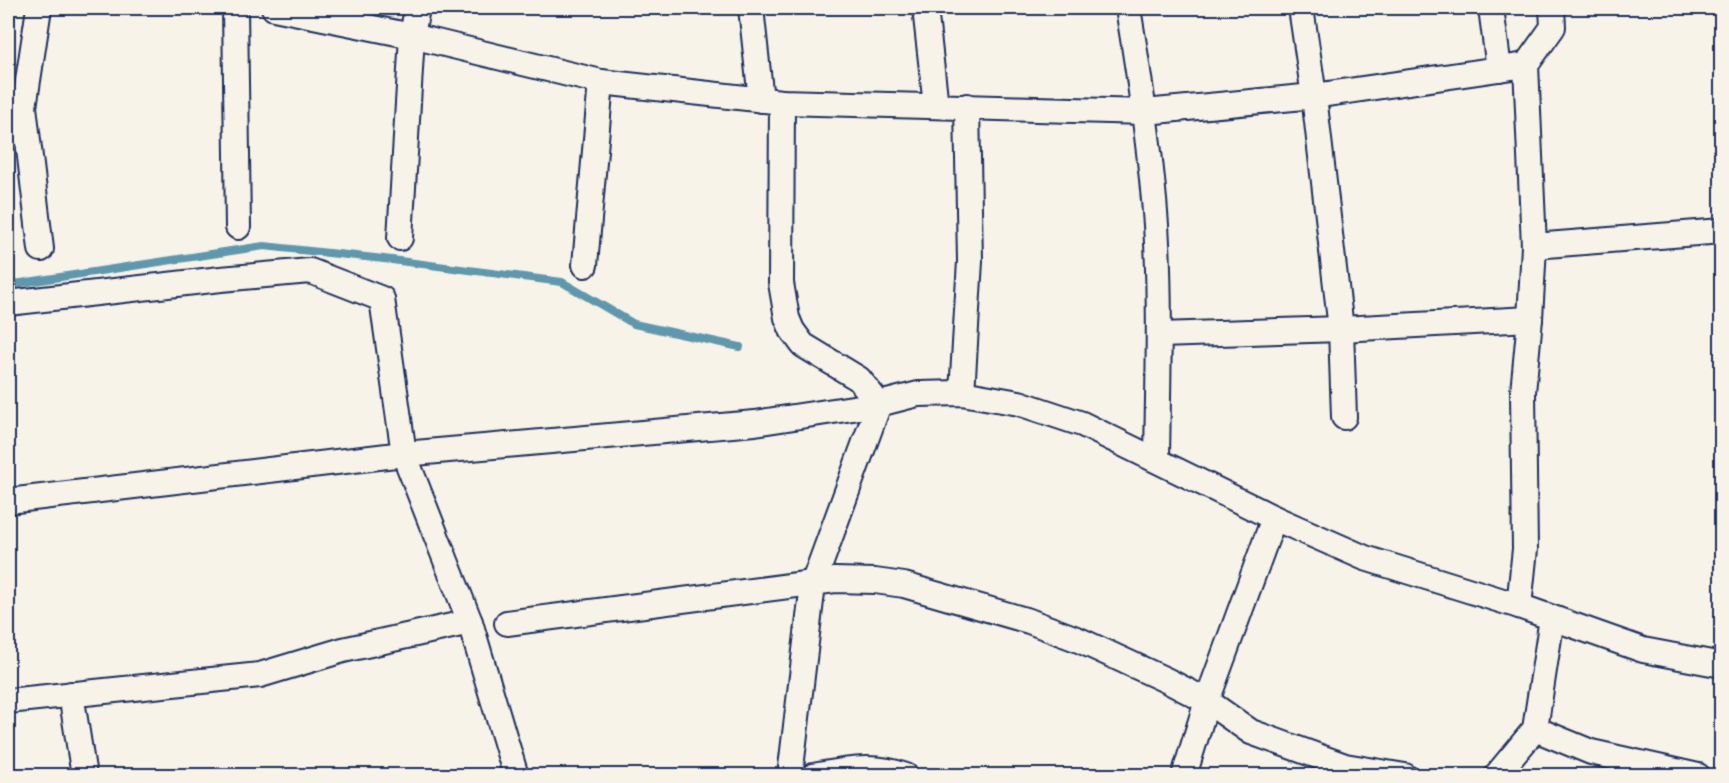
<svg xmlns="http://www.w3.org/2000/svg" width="1729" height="783" font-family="Mynerve,sans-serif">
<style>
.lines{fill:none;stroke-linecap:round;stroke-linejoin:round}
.stream{stroke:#5e97ad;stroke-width:8}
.minor-casing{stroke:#1b2f5e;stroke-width:28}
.minor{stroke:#f7f3e8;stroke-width:24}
</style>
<rect width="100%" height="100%" fill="#f7f3e8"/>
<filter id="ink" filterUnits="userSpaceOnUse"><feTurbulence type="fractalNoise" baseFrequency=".0167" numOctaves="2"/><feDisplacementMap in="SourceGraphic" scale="12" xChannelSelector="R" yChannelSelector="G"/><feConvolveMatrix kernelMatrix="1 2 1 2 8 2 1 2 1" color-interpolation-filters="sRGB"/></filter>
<g filter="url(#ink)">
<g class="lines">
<polyline class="stream" points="8,285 264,246 384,259 562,282 634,324 740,347"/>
<g class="minor-casing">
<g id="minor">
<polyline points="39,8 24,107 41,249"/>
<polyline points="235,8 238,227"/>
<polyline points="274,8 412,36 601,82 782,102 1145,112 1314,96 1526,65"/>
<polyline points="751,8 761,100"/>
<polyline points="925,8 936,106"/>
<path d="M1128 8C1140 80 1151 152 1156 225 1161 303 1158 381 1157 459"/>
<polyline points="1301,8 1314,96 1341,329 1344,417"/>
<polyline points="1491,8 1499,69"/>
<polyline points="782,102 781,283 787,318 792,330 803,345 859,379 879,404 813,584 790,776"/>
<polyline points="400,238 412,36 417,8"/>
<polyline points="1534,246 1722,231"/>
<polyline points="585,265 601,82"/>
<polyline points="8,303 221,279 310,271 382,299 404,454 470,622 516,776"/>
<polyline points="1160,335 1341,329 1530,319"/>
<polyline points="962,393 970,261 967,106"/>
<polyline points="8,501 404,454 755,423 879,404 918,394 962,393 1019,403 1082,424 1274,518 1365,558 1519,606 1643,650 1722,665"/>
<polyline points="1519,606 1525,549 1523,392 1530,319 1534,246 1526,65 1553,27 1552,8"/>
<polyline points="507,623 835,580 875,581 904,585 1029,621 1079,640 1168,681 1207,701 1251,732 1345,766 1405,776"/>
<polyline points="71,694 84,776"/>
<polyline points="8,701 260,675 343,650 470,622"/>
<polyline points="1535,729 1591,752 1698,776"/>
<path d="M813 776C845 770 875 764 906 776"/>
<polyline points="1184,776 1207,701 1274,518"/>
<polyline points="1496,776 1535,729 1552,618"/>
</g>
</g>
<use href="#minor" class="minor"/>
</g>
</g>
<rect width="1729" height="783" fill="none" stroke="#f7f3e8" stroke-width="30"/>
<rect x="15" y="15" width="1699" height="753" fill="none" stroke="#1b2f5e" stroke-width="2" filter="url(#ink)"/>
</svg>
